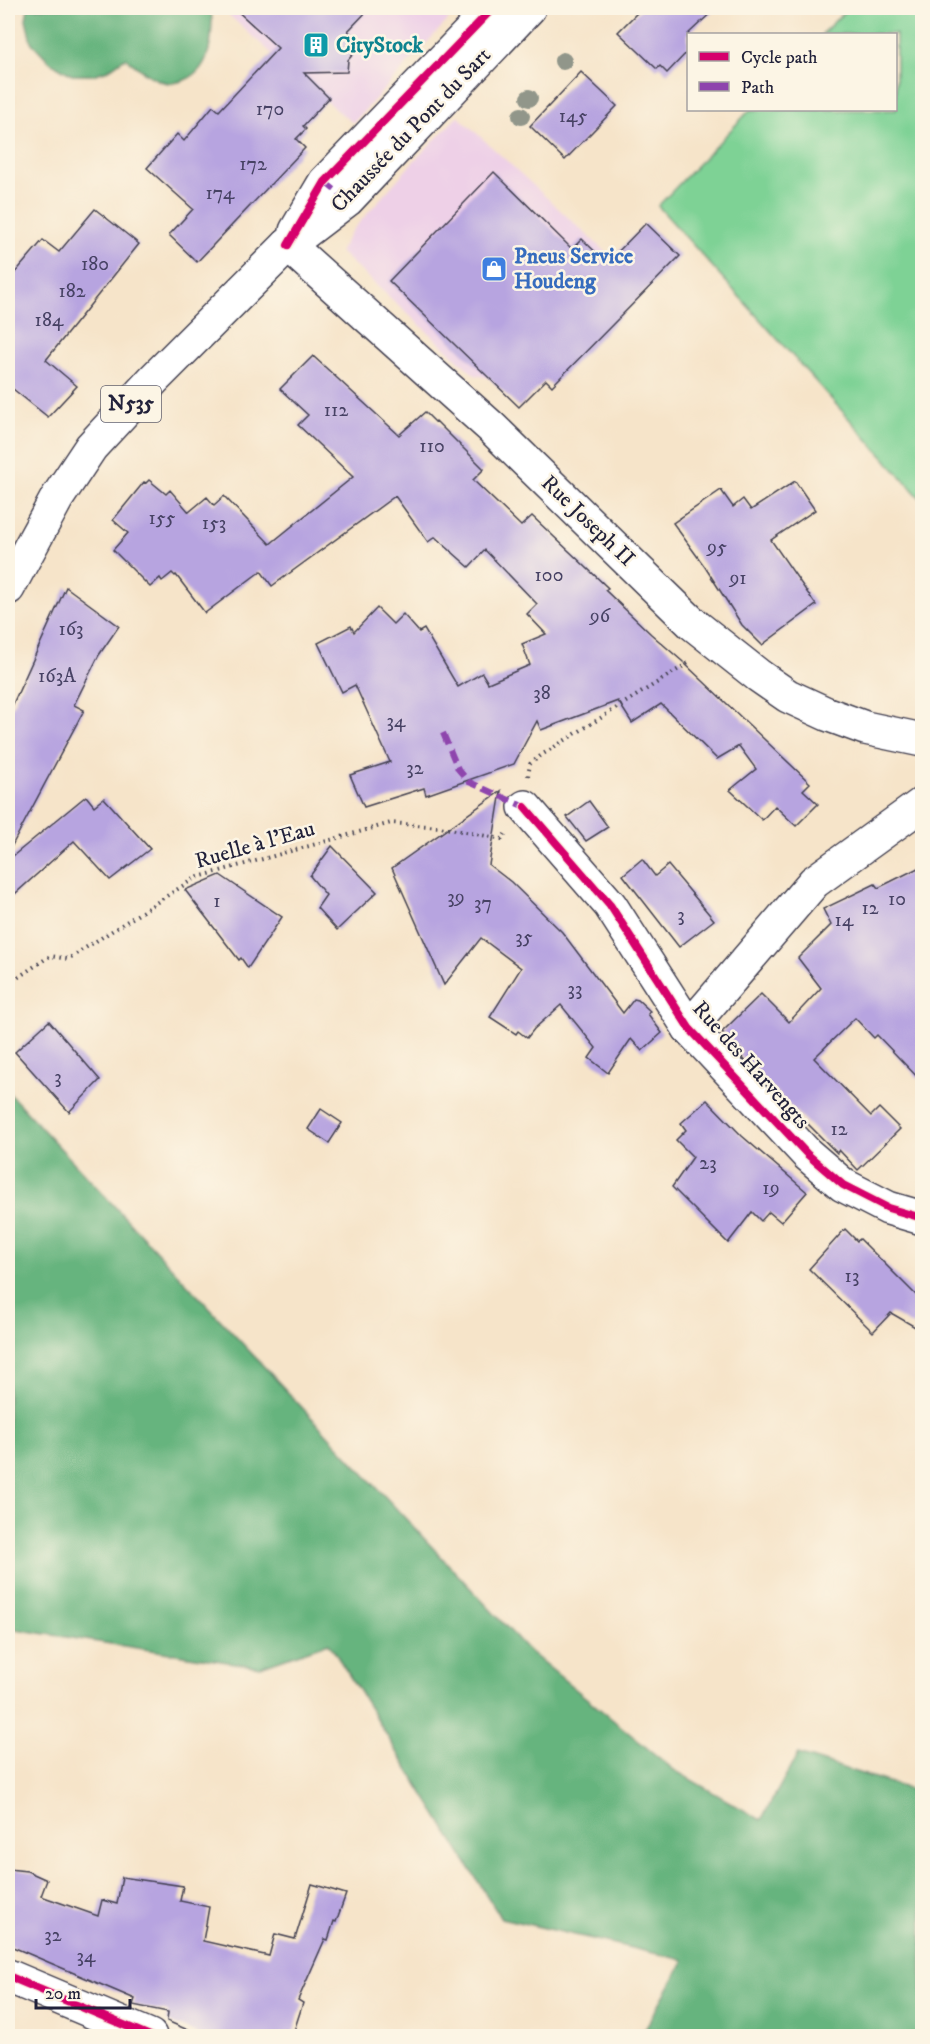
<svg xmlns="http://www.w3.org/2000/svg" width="930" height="2044" font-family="'IM FELL DW Pica',serif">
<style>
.built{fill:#eed0e7}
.green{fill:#7ed295;stroke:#507a68;stroke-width:1.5}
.forest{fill:#66b47e;stroke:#446b5c;stroke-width:1.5}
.building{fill:#b7a4e0}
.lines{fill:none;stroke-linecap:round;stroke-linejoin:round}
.minor-casing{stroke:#423f50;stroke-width:36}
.major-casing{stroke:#423f50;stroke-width:36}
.path{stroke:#423f50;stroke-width:4;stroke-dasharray:1.5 4.5;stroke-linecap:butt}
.minor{stroke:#fff;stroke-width:33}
.major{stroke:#fff;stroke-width:33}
.quiet{stroke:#8e44ad;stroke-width:6;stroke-dasharray:12 6;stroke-linecap:butt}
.cycleway-casing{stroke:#fcf5e5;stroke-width:11}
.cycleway{stroke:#d6006c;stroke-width:8}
.tree{fill:#91968a}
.labels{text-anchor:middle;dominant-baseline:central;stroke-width:5;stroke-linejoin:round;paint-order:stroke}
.number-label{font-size:20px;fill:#474264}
.shield{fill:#fcf5e5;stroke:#63616e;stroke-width:1.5}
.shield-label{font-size:21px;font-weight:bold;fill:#22223b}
.culture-label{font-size:22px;font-weight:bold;fill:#0d838f;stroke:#fcf5e5;text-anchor:start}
.street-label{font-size:22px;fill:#22223b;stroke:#fcf5e5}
.shop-label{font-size:22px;font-weight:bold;fill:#366cbe;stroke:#fcf5e5;text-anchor:start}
</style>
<rect width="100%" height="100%" fill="#fcf5e5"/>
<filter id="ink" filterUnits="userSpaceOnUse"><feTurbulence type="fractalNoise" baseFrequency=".0167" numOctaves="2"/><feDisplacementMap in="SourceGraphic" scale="12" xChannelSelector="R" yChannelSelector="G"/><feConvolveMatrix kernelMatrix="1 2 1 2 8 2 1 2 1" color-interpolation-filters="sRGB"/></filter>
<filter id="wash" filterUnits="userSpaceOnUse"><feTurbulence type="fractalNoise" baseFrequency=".008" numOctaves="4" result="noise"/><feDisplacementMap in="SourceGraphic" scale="24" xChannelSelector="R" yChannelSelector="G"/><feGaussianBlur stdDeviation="1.35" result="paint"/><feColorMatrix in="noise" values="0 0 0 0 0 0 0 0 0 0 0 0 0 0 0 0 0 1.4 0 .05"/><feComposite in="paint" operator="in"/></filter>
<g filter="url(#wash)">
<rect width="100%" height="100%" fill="#f6e4c9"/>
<g class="built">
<polygon points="221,8 459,8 353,123 323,99"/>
<polygon points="458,116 611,257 494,379 475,375 340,252 350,233 414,161"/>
</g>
<polygon class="green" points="848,8 922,8 922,500 658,206 750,110 896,110 896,34 822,34"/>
<g class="forest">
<path d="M28 8H211C213 24 212 48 204 63 195 80 173 88 156 79 145 74 135 65 125 58L108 70 93 75H72L50 62 31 42 26 19Z"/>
<polygon points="8,1092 529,1651 674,1770 761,1820 798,1754 916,1791 922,1770 922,2036 641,2036 684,1960 501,1918 329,1643 260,1667 8,1628"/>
</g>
<g id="blocks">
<g class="building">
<polygon points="234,8 370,8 348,31 362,44 348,60 347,72 304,73 329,98 303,126 306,129 296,139 305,148 197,262 169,235 193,209 147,168 177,134 184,141 213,106 219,111 278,48"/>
<polygon points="642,8 716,8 688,34 688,51 667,73 660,66 657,69 618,32"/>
<polygon points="581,72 617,106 565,160 530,126"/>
<polygon points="494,172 572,249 582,239 607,263 646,223 680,256 552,386 546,380 519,407 389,281"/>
<polygon points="95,209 139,244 46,360 77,386 48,417 8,385 8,281 43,240 59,252"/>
<polygon points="313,356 399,435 425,412 435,422 436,421 484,469 473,480 521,526 532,516 608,588 605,590 651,634 682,661 810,783 803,790 818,804 796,826 775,806 762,820 730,790 756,769 739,746 717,759 661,704 632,723 618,701 541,730 537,721 514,764 426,795 424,788 364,807 350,775 390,762 355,685 342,692 318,643 351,626 354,632 377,608 393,624 403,614 419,632 424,629 458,687 482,673 488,683 530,665 522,644 546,634 527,614 537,604 485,550 469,567 435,537 428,542 395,496 272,586 261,571 205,613 176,575 175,576 172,573 162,581 160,578 150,587 113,550 128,533 113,520 144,482 146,483 149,480 166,494 170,490 189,512 207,497 214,505 224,496 270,544 353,477 298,425 308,415 280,389"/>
<polygon points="795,481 815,510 771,540 816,605 762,645 742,625 705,567 673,523 721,490 733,507 743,499 751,510"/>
<polygon points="66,587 119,626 99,655 74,705 84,710 8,853 8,715"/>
<polygon points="501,791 489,865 511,882 562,932 623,1013 634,999 638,1000 650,1011 648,1014 662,1033 642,1051 631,1039 608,1073 589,1058 596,1048 561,1005 534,1029 527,1038 518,1031 516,1034 490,1017 521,968 481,938 444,985 392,868"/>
<polygon points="86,796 94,806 104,798 150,849 110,880 74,841 8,900 8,860"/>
<polygon points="589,801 608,827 586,841 567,817"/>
<polygon points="332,846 377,892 337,930 317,908 326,895 310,876"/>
<polygon points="642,859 655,876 668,865 714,920 679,947 623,875"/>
<polygon points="922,866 922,1082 877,1035 874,1038 855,1018 814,1058 871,1116 879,1108 900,1129 858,1170 839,1150 837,1153 750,1066 739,1054 742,1051 722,1032 761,994 789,1022 821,988 798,958 831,925 823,909 875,884 878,888"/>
<polygon points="220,875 282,917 248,968 241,958 239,960 185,890"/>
<polygon points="49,1021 100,1080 69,1112 15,1052"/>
<polygon points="707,1100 742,1136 807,1192 781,1222 769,1212 761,1221 752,1212 728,1243 672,1187 693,1157 676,1140 686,1130 681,1123"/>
<polygon points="321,1109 342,1123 329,1143 308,1129"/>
<polygon points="845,1229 857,1241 860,1239 922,1301 922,1331 891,1313 873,1332 809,1269"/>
<polygon points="8,1869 27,1871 47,1880 41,1896 98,1916 102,1900 117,1904 122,1877 183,1886 180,1901 209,1907 203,1941 269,1956 275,1934 295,1939 312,1884 346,1894 336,1922 334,1921 328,1940 325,1939 298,2000 303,2003 292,2037 204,2037 167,2021 168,2012 133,2005 135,1999 8,1945"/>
</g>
</g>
</g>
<g filter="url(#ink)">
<use href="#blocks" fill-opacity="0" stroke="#423f50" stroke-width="1.5"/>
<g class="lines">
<g class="minor-casing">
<g id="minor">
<polyline points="525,807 610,905 689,1028 807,1154 843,1185 888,1208 922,1218"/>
<polyline points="689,1028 814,882 922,804"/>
<polyline points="8,1976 150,2036"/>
</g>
</g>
<g class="major-casing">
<g id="major">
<polyline points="296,231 325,182 493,8"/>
<polyline points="288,245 491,427 692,623 759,676 788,696 827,714 865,728 922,740"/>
<polyline points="8,588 57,498 91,447 154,379 288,245 347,200 529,8"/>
</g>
</g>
<g class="path">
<polyline points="528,776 530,764 543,754 690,662"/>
<polyline points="8,984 50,956 68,959 195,878 391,823 440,827 502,839 505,834"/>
</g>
<use href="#minor" class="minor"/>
<use href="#major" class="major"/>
<g class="quiet">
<polyline points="325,182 347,200"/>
<polyline points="443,733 458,769 469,782 525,807"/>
<polyline points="8,1039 8,1040"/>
</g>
<g class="cycleway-casing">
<g id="cycleway">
<polyline points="288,245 325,182 493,8"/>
<polyline points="525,807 610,905 689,1028 807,1154 843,1185 888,1208 922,1218"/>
<polyline points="8,1976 150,2036"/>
</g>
</g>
<use href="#cycleway" class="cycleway"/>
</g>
<g class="tree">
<circle cx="563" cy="61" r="9"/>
<circle cx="529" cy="98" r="9"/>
<circle cx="521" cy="116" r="9"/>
</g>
</g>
<defs>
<g id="building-square" transform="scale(1.35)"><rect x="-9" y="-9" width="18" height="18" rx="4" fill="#0f9aa8" stroke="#fcf5e5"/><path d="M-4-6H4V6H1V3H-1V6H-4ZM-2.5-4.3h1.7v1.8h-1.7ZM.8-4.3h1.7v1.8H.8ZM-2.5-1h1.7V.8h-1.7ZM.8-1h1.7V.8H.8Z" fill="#fff"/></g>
<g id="shop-square" transform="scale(1.35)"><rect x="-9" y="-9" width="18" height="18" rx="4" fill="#3f7fe0" stroke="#fcf5e5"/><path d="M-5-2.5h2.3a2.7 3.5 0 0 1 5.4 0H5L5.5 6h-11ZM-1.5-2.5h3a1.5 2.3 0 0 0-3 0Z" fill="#fff"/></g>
</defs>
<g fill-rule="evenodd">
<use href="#building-square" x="316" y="45"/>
<use href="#shop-square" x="494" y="269"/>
</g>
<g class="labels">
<g class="number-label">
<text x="270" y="109">170</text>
<text x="573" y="116">145</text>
<text x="253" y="164">172</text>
<text x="220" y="193">174</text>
<text x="95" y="264">180</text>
<text x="72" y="291">182</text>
<text x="49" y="320">184</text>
<text x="336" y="410">112</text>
<text x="432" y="446">110</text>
<text x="162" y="518">155</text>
<text x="214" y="523">153</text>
<text x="717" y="547">95</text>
<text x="549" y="575">100</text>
<text x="738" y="578">91</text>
<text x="600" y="616">96</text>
<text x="71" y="629">163</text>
<text x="57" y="676">163A</text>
<text x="542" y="693">38</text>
<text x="396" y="721">34</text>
<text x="415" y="768">32</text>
<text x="456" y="897">39</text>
<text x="897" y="899">10</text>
<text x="217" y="901">1</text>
<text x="483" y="903">37</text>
<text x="870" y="908">12</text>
<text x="681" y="915">3</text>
<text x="844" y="920">14</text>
<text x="524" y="937">35</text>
<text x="575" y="989">33</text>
<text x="58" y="1077">3</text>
<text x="839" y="1129">12</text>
<text x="708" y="1163">23</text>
<text x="771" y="1188">19</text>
<text x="852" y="1276">13</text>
<text x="53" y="1935">32</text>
<text x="86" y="1956">34</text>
</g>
<rect class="shield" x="101" y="386" width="60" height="36" rx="4.5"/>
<g class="shield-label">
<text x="131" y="404">N535</text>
</g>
<g class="culture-label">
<text x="336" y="45">CityStock</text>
</g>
<g class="street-label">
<text transform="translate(411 130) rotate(-46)">Chaussée du Pont du Sart</text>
<text transform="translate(588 521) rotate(44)">Rue Joseph II</text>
<text transform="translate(255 845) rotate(-16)">Ruelle à l'Eau</text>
<text transform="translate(751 1065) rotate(48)">Rue des Harvengts</text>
</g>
<g class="shop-label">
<text x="514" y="256">Pneus Service<tspan x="514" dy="25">Houdeng</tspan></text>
</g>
</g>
<rect width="930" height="2044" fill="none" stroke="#fcf5e5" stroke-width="30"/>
<rect x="687" y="33" width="210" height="78" fill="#fcf5e5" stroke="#a5a1a1" stroke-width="1.5"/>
<rect x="699" y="52" width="30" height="9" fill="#d6006c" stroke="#a5a1a1" stroke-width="1.5"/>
<text x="741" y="63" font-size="18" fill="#22223b">Cycle path</text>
<rect x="699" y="82" width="30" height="9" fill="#8e44ad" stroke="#a5a1a1" stroke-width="1.5"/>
<text x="741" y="93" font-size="18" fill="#22223b">Path</text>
<path d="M36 1999v9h94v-9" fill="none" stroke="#22223b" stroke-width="3"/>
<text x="45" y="1999" font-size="18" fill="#22223b" stroke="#fcf5e5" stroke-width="4.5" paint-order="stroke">20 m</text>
</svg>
